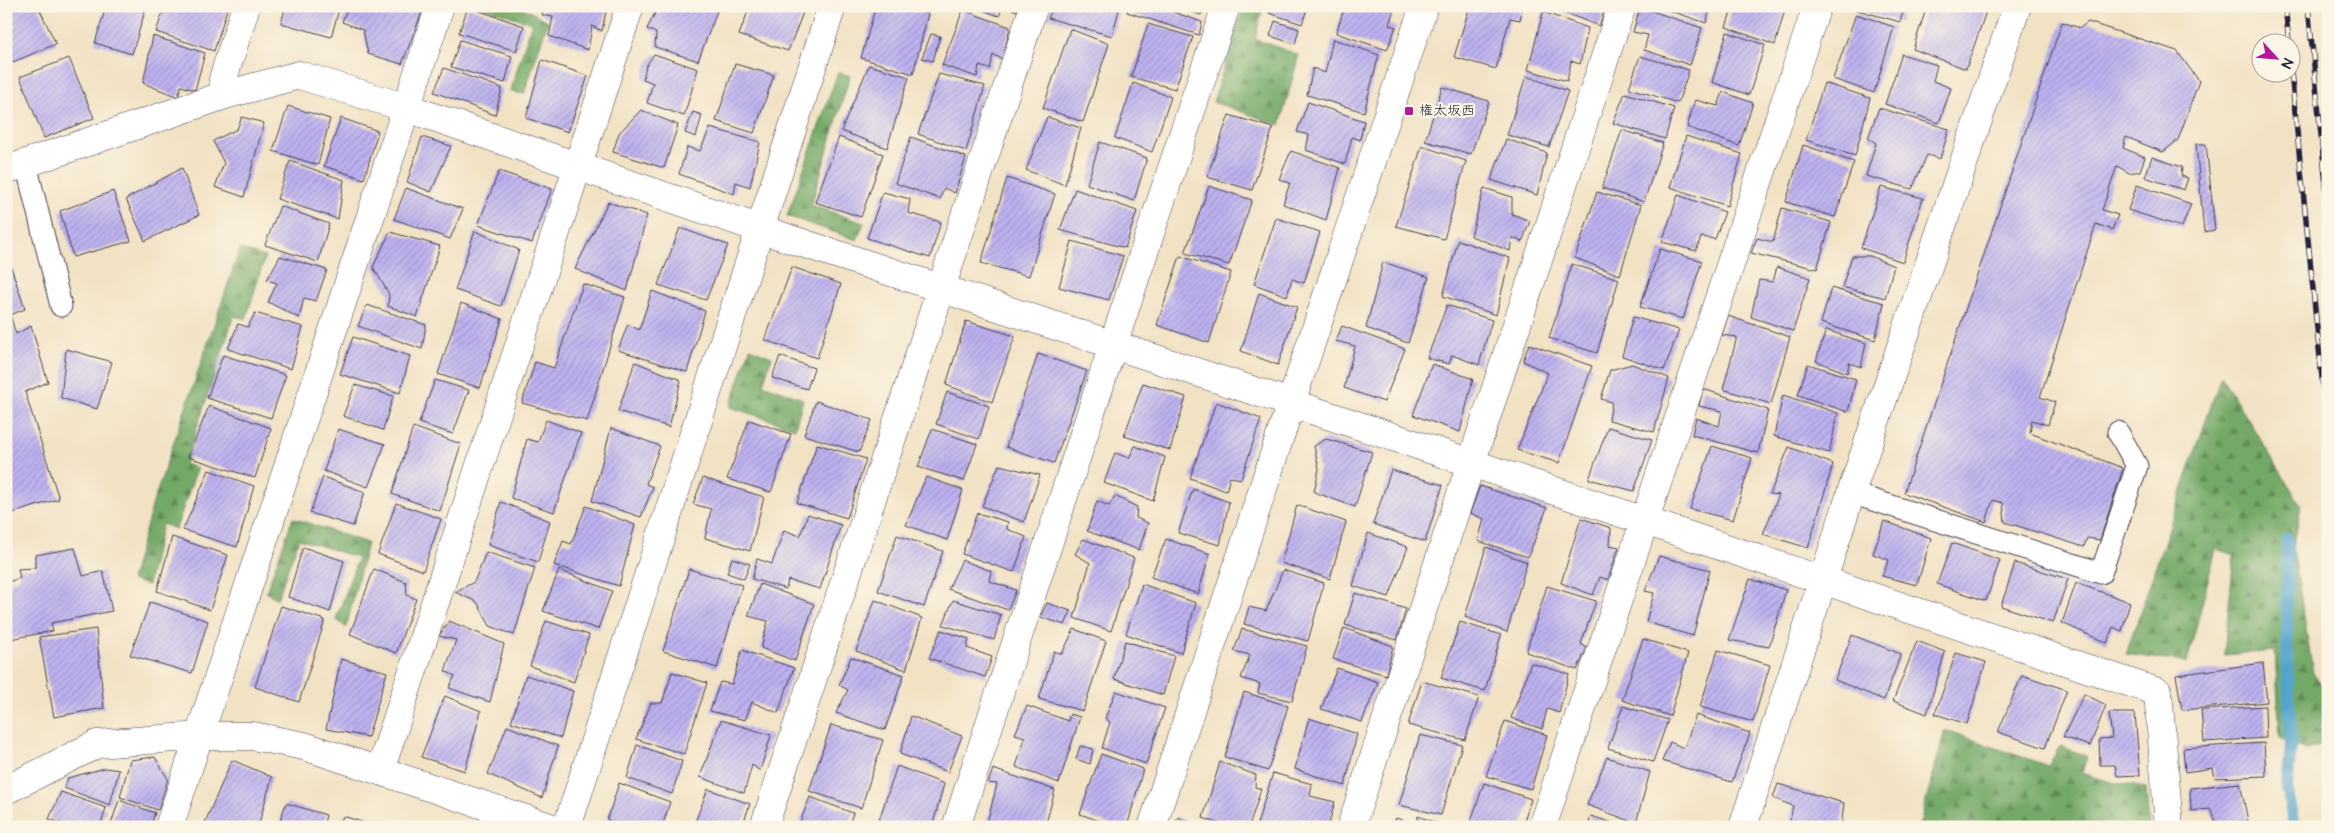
<svg xmlns="http://www.w3.org/2000/svg" width="2334" height="833" font-family="'Architects Daughter','Klee One',sans-serif">
<style>
.forest{fill:url(#forest-firs);stroke:#4a6650}
.lines{fill:none;stroke-linecap:round;stroke-linejoin:round}
.stream{stroke:#52a4cd;stroke-width:12}
.building{fill:url(#building-hatch)}
.service-casing{stroke:#413f50;stroke-width:23}
.minor-casing{stroke:#413f50;stroke-width:29}
.service{stroke:#fff;stroke-width:21}
.minor{stroke:#fff;stroke-width:28}
.rail-casing{stroke:#22223b;stroke-width:5.5}
.rail{stroke:#fcf5e5;stroke-width:4;stroke-dasharray:11;stroke-linecap:butt}
.poi-dot{fill:#b5179e;stroke:#fcf5e5;stroke-width:2}
.labels{text-anchor:middle;dominant-baseline:central;stroke-width:4.5;stroke-linejoin:round;paint-order:stroke}
.poi-label{font-size:14px;fill:#22223b;stroke:#fcf5e5;text-anchor:start}
</style>
<defs>
<pattern id="forest-firs" width="22" height="20" patternUnits="userSpaceOnUse" patternTransform="scale(1.25)"><rect width="22" height="20" fill="#73a966"/><path d="M5 1l3.5 6h-7zM16 11l3.5 6h-7z" fill="#5e8955"/></pattern>
<pattern id="building-hatch" width="6" height="6" patternUnits="userSpaceOnUse" patternTransform="scale(1.25)"><rect width="6" height="6" fill="#beb3f1"/><path d="M-1 1l2-2M0 6l6-6M5 7l2-2" fill="none" stroke="#9a91c4"/></pattern>
</defs>
<rect width="100%" height="100%" fill="#fcf5e5"/>
<filter id="ink" filterUnits="userSpaceOnUse"><feTurbulence type="fractalNoise" baseFrequency=".02" numOctaves="2"/><feDisplacementMap in="SourceGraphic" scale="10" xChannelSelector="R" yChannelSelector="G"/><feConvolveMatrix kernelMatrix="1 2 1 2 8 2 1 2 1" color-interpolation-filters="sRGB"/></filter>
<filter id="wash" filterUnits="userSpaceOnUse"><feTurbulence type="fractalNoise" baseFrequency=".0096" numOctaves="4" result="noise"/><feDisplacementMap in="SourceGraphic" scale="20" xChannelSelector="R" yChannelSelector="G"/><feGaussianBlur stdDeviation="1.12" result="paint"/><feColorMatrix in="noise" values="0 0 0 0 0 0 0 0 0 0 0 0 0 0 0 0 0 1.4 0 .05"/><feComposite in="paint" operator="in"/></filter>
<g filter="url(#wash)">
<rect width="100%" height="100%" fill="#f2e2c4"/>
<g class="forest">
<polygon points="479,6 519,6 548,21 524,94 510,91 532,23"/>
<polygon points="1244,6 1263,6 1255,39 1299,55 1280,125 1213,102"/>
<polygon points="838,72 850,76 811,205 864,223 857,240 787,216"/>
<polygon points="240,249 265,257 246,319 234,316 185,464 197,468 176,529 162,524 148,585 131,580 153,503"/>
<polygon points="750,348 772,357 763,384 803,399 795,428 730,407"/>
<polygon points="2221,376 2301,505 2293,549 2313,673 2327,694 2323,745 2306,750 2280,738 2275,651 2224,655 2234,555 2216,549 2187,663 2126,654"/>
<polygon points="293,518 367,543 346,628 336,619 358,558 299,539 277,599 266,592"/>
<polygon points="1945,730 2048,766 2060,746 2087,756 2082,773 2111,782 2146,788 2149,827 1919,827"/>
</g>
<g class="lines">
<polyline class="stream" points="2287,538 2287,657 2291,747 2287,788 2294,827"/>
</g>
<g id="blocks">
<g class="building">
<polygon points="6,6 38,6 56,44 6,65"/>
<polygon points="106,6 146,8 132,54 95,43"/>
<polygon points="165,6 228,6 214,51 156,32"/>
<polygon points="286,6 340,6 331,37 281,23"/>
<polygon points="348,6 415,6 415,8 422,12 402,64 368,54 363,30 342,22"/>
<polygon points="545,6 607,6 602,31 592,26 588,50 549,36 553,17 542,15"/>
<polygon points="646,6 719,6 698,61 655,47 656,33 647,29 656,11"/>
<polygon points="750,6 793,6 804,10 788,51 739,35"/>
<polygon points="870,6 905,6 928,14 913,74 861,58 875,9"/>
<polygon points="971,6 1003,6 999,16"/>
<polygon points="1004,6 1018,6 1017,11"/>
<polygon points="1053,6 1120,6 1112,36 1048,18"/>
<polygon points="1129,6 1156,6 1202,22 1199,35 1127,12"/>
<polygon points="1175,6 1204,6 1201,15"/>
<polygon points="1272,6 1308,6 1302,24 1269,13"/>
<polygon points="1345,6 1395,6 1389,25 1396,27 1387,50 1336,33"/>
<polygon points="1470,6 1523,6 1520,20 1510,18 1496,69 1454,57"/>
<polygon points="1547,6 1606,6 1599,26"/>
<polygon points="1656,6 1711,6 1706,23"/>
<polygon points="1733,6 1786,6 1775,45 1726,27"/>
<polygon points="1851,6 1905,6 1900,22 1850,8"/>
<polygon points="1927,6 1988,6 1966,69 1913,49"/>
<polygon points="468,7 524,26 516,51 459,33"/>
<polygon points="1640,7 1702,28 1690,65 1644,50 1648,35 1633,32"/>
<polygon points="963,10 1010,27 1003,59 993,55 990,69 979,66 977,77 942,65"/>
<polygon points="1543,12 1588,28 1580,64 1571,61 1567,81 1528,70"/>
<polygon points="1856,14 1894,27 1874,93 1833,79"/>
<polygon points="1275,21 1299,29 1295,44 1270,36"/>
<polygon points="2062,22 2080,28 2088,22 2177,51 2199,81 2178,140 2163,152 2126,137 2123,148 2145,157 2140,171 2129,173 2117,166 2102,210 2118,215 2112,230 2096,224 2040,397 2055,402 2048,425 2032,420 2030,433 2123,468 2100,540 2087,538 2084,547 2005,522 2003,503 1993,500 1986,522 1904,493"/>
<polygon points="1148,24 1193,37 1175,89 1131,77"/>
<polygon points="1070,29 1109,44 1083,122 1043,108"/>
<polygon points="1727,32 1765,45 1749,95 1712,82"/>
<polygon points="931,34 940,36 933,61 922,58"/>
<polygon points="153,36 205,53 195,90 181,86 178,97 143,83"/>
<polygon points="1333,39 1379,55 1364,112 1307,95 1313,68 1325,73"/>
<polygon points="460,40 512,56 505,83 451,67"/>
<polygon points="654,54 698,69 684,116 647,103 653,83 643,79 646,66"/>
<polygon points="1902,54 1937,65 1933,81 1951,88 1939,123 1885,104"/>
<polygon points="1640,56 1689,70 1678,103 1629,88"/>
<polygon points="69,58 94,118 44,138 20,77"/>
<polygon points="542,60 588,76 568,132 526,118"/>
<polygon points="735,64 774,75 754,133 716,121"/>
<polygon points="869,65 909,77 887,148 841,131"/>
<polygon points="444,68 502,88 495,115 434,92"/>
<polygon points="939,74 985,86 966,151 918,134"/>
<polygon points="1526,76 1568,91 1549,147 1507,135"/>
<polygon points="1133,83 1171,97 1152,152 1115,138"/>
<polygon points="1824,83 1870,98 1855,156 1806,140"/>
<polygon points="1442,87 1489,101 1471,154 1425,141"/>
<polygon points="1723,92 1753,103 1739,146 1687,127 1695,100 1718,106"/>
<polygon points="1625,93 1674,108 1665,139 1613,123"/>
<polygon points="1308,102 1364,121 1360,140 1352,137 1345,164 1306,150 1309,135 1297,132"/>
<polygon points="288,106 330,119 318,165 273,151"/>
<polygon points="1879,108 1949,129 1940,159 1927,155 1912,189 1866,176 1876,143 1868,138"/>
<polygon points="641,110 678,125 664,168 613,152 619,133"/>
<polygon points="693,112 702,115 696,137 685,133"/>
<polygon points="1229,115 1273,128 1252,190 1207,177"/>
<polygon points="242,117 264,123 244,197 215,187 224,163 213,141 237,129"/>
<polygon points="1047,117 1081,128 1065,185 1026,170"/>
<polygon points="341,118 378,131 364,179 324,166"/>
<polygon points="710,128 760,142 750,187 736,182 734,194 679,174 687,147 700,151"/>
<polygon points="1622,130 1663,143 1644,202 1602,188"/>
<polygon points="1686,136 1742,154 1727,206 1670,187"/>
<polygon points="422,137 451,146 431,192 407,182"/>
<polygon points="839,137 883,154 861,217 815,202"/>
<polygon points="911,137 966,157 955,193 944,188 940,199 895,183"/>
<polygon points="1506,139 1547,153 1537,195 1491,180"/>
<polygon points="1100,142 1147,158 1134,201 1087,184"/>
<polygon points="2196,144 2206,144 2215,230 2204,232"/>
<polygon points="1803,145 1854,162 1835,217 1786,202"/>
<polygon points="1422,146 1466,161 1444,239 1396,226"/>
<polygon points="1291,151 1340,168 1326,220 1283,204 1290,183 1279,179"/>
<polygon points="2152,157 2182,167 2181,176 2188,178 2184,190 2145,177"/>
<polygon points="290,161 344,180 338,219 277,199"/>
<polygon points="182,168 199,215 145,241 126,199"/>
<polygon points="499,171 552,189 532,243 478,225"/>
<polygon points="1007,178 1055,194 1029,276 981,263"/>
<polygon points="2137,185 2191,204 2182,227 2128,210"/>
<polygon points="1209,186 1252,200 1229,265 1185,253"/>
<polygon points="1881,187 1923,198 1903,262 1861,248"/>
<polygon points="406,188 463,209 450,239 394,219"/>
<polygon points="1484,188 1512,197 1512,214 1530,221 1522,242 1512,237 1510,251 1471,236"/>
<polygon points="1075,189 1137,211 1125,248 1060,230"/>
<polygon points="113,191 131,241 73,257 60,211"/>
<polygon points="883,192 910,199 908,213 941,222 930,258 867,238"/>
<polygon points="1597,192 1641,205 1620,275 1575,258"/>
<polygon points="1678,195 1725,212 1715,239 1701,237 1696,251 1662,242"/>
<polygon points="608,202 647,215 627,291 575,269"/>
<polygon points="280,206 329,224 318,262 265,245"/>
<polygon points="1782,208 1831,222 1817,269 1751,253 1757,238 1773,242"/>
<polygon points="1276,218 1320,232 1304,283 1292,279 1287,296 1254,284"/>
<polygon points="680,228 728,245 706,300 658,285"/>
<polygon points="475,231 519,250 501,306 455,290"/>
<polygon points="390,232 440,246 417,317 388,306 389,294 373,267"/>
<polygon points="1458,240 1510,258 1496,315 1443,296"/>
<polygon points="1072,241 1123,256 1109,300 1059,287"/>
<polygon points="1660,249 1702,261 1683,319 1640,307"/>
<polygon points="6,252 25,309 10,315 16,334 31,326 48,382 25,392 59,499 6,515"/>
<polygon points="280,256 327,270 316,301 304,298 299,318 268,302 277,283 267,280"/>
<polygon points="1180,256 1231,272 1209,343 1157,325"/>
<polygon points="1852,256 1870,256 1894,266 1885,298 1842,287"/>
<polygon points="1383,262 1429,277 1408,343 1366,328"/>
<polygon points="1572,264 1619,279 1597,353 1549,338"/>
<polygon points="792,267 841,284 817,358 765,340"/>
<polygon points="1777,267 1810,278 1793,331 1751,317 1759,280 1773,282"/>
<polygon points="583,284 625,297 587,421 522,403 535,362 554,368"/>
<polygon points="1831,288 1884,303 1875,340 1821,323"/>
<polygon points="652,291 705,311 687,372 618,350 628,324 639,330"/>
<polygon points="1259,293 1297,307 1278,365 1241,351"/>
<polygon points="461,303 502,319 480,388 438,374"/>
<polygon points="367,305 426,325 422,349 358,326"/>
<polygon points="1447,305 1492,320 1479,365 1452,355 1449,364 1427,358"/>
<polygon points="255,313 303,327 291,369 228,349 238,324 248,327"/>
<polygon points="1728,316 1790,337 1771,404 1723,389 1737,337 1722,335"/>
<polygon points="1633,317 1679,330 1664,370 1622,356"/>
<polygon points="966,321 1015,336 992,402 946,385"/>
<polygon points="1342,326 1405,349 1384,402 1344,388 1355,346 1336,341"/>
<polygon points="1826,330 1866,343 1861,367 1849,363 1847,373 1816,361"/>
<polygon points="353,337 410,356 400,393 340,374"/>
<polygon points="1529,344 1592,366 1559,463 1517,450 1548,373 1523,361"/>
<polygon points="66,349 112,362 97,409 61,398"/>
<polygon points="1038,354 1087,371 1054,463 1006,447"/>
<polygon points="223,355 286,375 271,418 207,398"/>
<polygon points="780,356 814,368 807,389 772,378"/>
<polygon points="635,362 681,380 669,427 618,411"/>
<polygon points="1432,364 1473,379 1460,432 1413,415"/>
<polygon points="1632,364 1669,378 1654,432 1609,420 1612,402 1601,399 1610,370"/>
<polygon points="1808,364 1856,379 1848,412 1798,395"/>
<polygon points="435,380 469,390 453,434 419,423"/>
<polygon points="1143,383 1186,397 1170,450 1124,436"/>
<polygon points="355,385 393,396 383,430 343,416"/>
<polygon points="1703,389 1768,410 1758,453 1692,435 1696,418 1719,426 1722,411 1699,406"/>
<polygon points="947,392 989,406 979,439 936,424"/>
<polygon points="1783,395 1838,413 1829,453 1774,436"/>
<polygon points="816,401 872,420 859,452 804,435"/>
<polygon points="1216,402 1261,419 1241,479 1230,477 1226,491 1190,478"/>
<polygon points="209,406 271,428 255,478 188,457"/>
<polygon points="546,420 581,433 554,512 511,498 527,439 538,442"/>
<polygon points="749,420 791,434 771,492 727,479"/>
<polygon points="413,427 461,444 440,511 392,494"/>
<polygon points="1608,427 1652,440 1634,491 1589,479"/>
<polygon points="611,428 660,446 646,484 653,487 641,517 592,501"/>
<polygon points="338,429 385,444 368,487 324,471"/>
<polygon points="932,429 977,444 964,481 918,467"/>
<polygon points="1326,439 1372,452 1355,507 1314,492 1319,469 1314,446"/>
<polygon points="817,444 866,459 847,518 797,503"/>
<polygon points="1135,446 1165,457 1153,501 1104,483 1115,453 1129,458"/>
<polygon points="1712,446 1752,458 1733,520 1690,509"/>
<polygon points="1789,447 1833,464 1808,548 1763,534 1779,495 1770,494"/>
<polygon points="999,465 1040,475 1024,522 982,506"/>
<polygon points="209,470 254,486 237,547 183,530"/>
<polygon points="1391,470 1443,485 1425,542 1373,524"/>
<polygon points="323,477 365,492 353,526 310,513"/>
<polygon points="926,477 963,490 947,540 906,525"/>
<polygon points="703,478 764,497 750,551 705,538 711,509 693,504"/>
<polygon points="1480,486 1547,508 1528,557 1478,541 1484,519 1470,513"/>
<polygon points="1193,489 1229,502 1220,545 1178,533"/>
<polygon points="1115,496 1137,507 1136,518 1148,523 1139,550 1087,531 1097,501 1109,506"/>
<polygon points="501,502 550,521 538,562 488,545"/>
<polygon points="396,503 441,519 423,571 378,554"/>
<polygon points="1297,505 1346,522 1330,579 1281,563"/>
<polygon points="586,506 635,525 619,586 554,565 563,541 571,544"/>
<polygon points="977,513 1008,522 1007,529 1026,537 1014,572 962,554"/>
<polygon points="808,514 841,525 820,589 788,580 786,589 752,579 757,559 772,564 784,530 800,536"/>
<polygon points="1581,518 1611,528 1610,545 1619,547 1608,580 1600,577 1593,595 1561,583"/>
<polygon points="1884,521 1931,538 1917,585 1882,576 1889,560 1873,554"/>
<polygon points="1368,533 1408,547 1389,597 1353,586"/>
<polygon points="897,535 943,551 924,607 878,591"/>
<polygon points="172,537 228,555 210,610 157,591"/>
<polygon points="1083,539 1134,558 1111,631 1074,618 1090,563 1075,554"/>
<polygon points="1166,539 1210,554 1198,594 1151,577"/>
<polygon points="1952,543 2000,560 1986,601 1937,584"/>
<polygon points="303,547 344,561 330,612 288,597"/>
<polygon points="1486,547 1527,562 1507,632 1465,617"/>
<polygon points="75,548 83,576 103,571 112,611 51,623 53,631 10,639 6,617 6,583 20,578 18,569 35,568 35,555"/>
<polygon points="486,552 535,568 514,635 490,626 477,602 455,592 474,582"/>
<polygon points="1659,556 1710,570 1693,636 1646,622 1654,593 1645,591"/>
<polygon points="732,558 750,564 744,579 727,573"/>
<polygon points="962,560 991,571 989,581 1016,590 1008,610 948,589"/>
<polygon points="2015,563 2068,579 2053,623 2001,606"/>
<polygon points="374,569 406,582 407,595 416,599 396,653 350,634"/>
<polygon points="689,569 742,585 717,668 663,651"/>
<polygon points="559,570 612,591 598,629 543,611"/>
<polygon points="1283,570 1324,583 1308,641 1244,624 1249,607 1266,611"/>
<polygon points="1750,579 1786,590 1769,647 1729,640"/>
<polygon points="2076,583 2130,602 2122,631 2113,627 2107,643 2062,623"/>
<polygon points="760,584 814,604 795,661 761,648 768,621 748,616"/>
<polygon points="1142,584 1196,603 1181,653 1126,634"/>
<polygon points="1547,586 1596,601 1581,644 1587,648 1577,670 1526,652"/>
<polygon points="1355,593 1406,609 1397,640 1345,625"/>
<polygon points="875,600 922,618 906,670 856,651"/>
<polygon points="953,600 1001,615 994,640 943,625"/>
<polygon points="150,602 208,621 192,673 130,655"/>
<polygon points="1047,603 1071,611 1065,625 1040,617"/>
<polygon points="281,606 325,620 299,702 255,687"/>
<polygon points="449,621 504,644 490,702 449,688 455,676 445,671 456,640 439,636"/>
<polygon points="546,621 589,635 574,682 530,666"/>
<polygon points="1460,622 1501,635 1485,691 1441,678"/>
<polygon points="1344,628 1393,646 1386,675 1333,659"/>
<polygon points="96,629 104,708 54,717 39,637"/>
<polygon points="1074,629 1106,641 1083,711 1039,699 1054,651 1062,654"/>
<polygon points="1242,629 1307,646 1292,701 1258,693 1260,684 1241,678 1250,655 1234,651"/>
<polygon points="941,630 969,639 967,648 992,657 985,677 929,658"/>
<polygon points="1852,635 1901,654 1884,700 1835,680"/>
<polygon points="1643,639 1688,653 1670,716 1622,700"/>
<polygon points="1125,641 1174,656 1163,695 1114,679"/>
<polygon points="1917,641 1945,652 1927,714 1893,701"/>
<polygon points="742,650 794,668 778,713 752,702 745,720 710,711 720,682 732,684"/>
<polygon points="1718,650 1770,665 1753,722 1700,707"/>
<polygon points="1956,653 1986,662 1967,724 1935,714"/>
<polygon points="851,657 904,675 885,730 836,713 848,690 839,685"/>
<polygon points="341,659 387,672 368,737 326,729"/>
<polygon points="1531,663 1569,674 1559,713 1547,709 1542,729 1511,718"/>
<polygon points="2263,663 2267,702 2182,710 2176,675"/>
<polygon points="1337,668 1378,682 1362,722 1321,709"/>
<polygon points="672,672 707,683 684,754 636,739 651,703 662,703"/>
<polygon points="526,675 573,691 561,738 511,722"/>
<polygon points="2022,675 2067,690 2045,748 1998,732"/>
<polygon points="1422,681 1479,697 1465,740 1408,725"/>
<polygon points="1116,691 1165,708 1146,764 1102,748 1110,722 1105,718"/>
<polygon points="1244,692 1288,706 1268,771 1225,757"/>
<polygon points="2084,694 2106,705 2090,746 2063,737"/>
<polygon points="445,696 481,711 465,771 421,757"/>
<polygon points="1027,706 1068,721 1070,714 1080,717 1059,783 1016,767 1025,737 1015,734"/>
<polygon points="1623,706 1668,720 1653,762 1608,748"/>
<polygon points="2265,706 2266,738 2204,742 2201,710"/>
<polygon points="2109,713 2135,713 2140,775 2117,776 2115,765 2100,765 2099,739 2112,738"/>
<polygon points="1696,715 1750,733 1732,782 1662,761 1670,742 1684,748"/>
<polygon points="911,716 962,736 948,772 900,754"/>
<polygon points="1309,718 1357,734 1345,786 1295,769"/>
<polygon points="721,720 771,735 760,771 752,765 744,793 700,777"/>
<polygon points="1505,721 1547,735 1531,789 1486,776"/>
<polygon points="831,725 883,740 861,808 809,791"/>
<polygon points="507,726 558,746 542,798 488,774"/>
<polygon points="1420,735 1462,745 1441,815 1399,805"/>
<polygon points="2264,743 2266,776 2215,778 2213,768 2185,772 2183,748"/>
<polygon points="637,745 682,761 672,794 627,778"/>
<polygon points="1080,746 1093,749 1090,764 1076,759"/>
<polygon points="1101,754 1143,769 1127,827 1117,827 1080,814"/>
<polygon points="155,757 168,779 158,810 120,797 130,760"/>
<polygon points="1607,757 1650,772 1636,823 1587,805"/>
<polygon points="232,760 272,777 258,827 203,827"/>
<polygon points="1220,762 1256,775 1255,787 1261,789 1249,827 1229,827 1203,818"/>
<polygon points="897,766 944,784 932,827 891,827 878,823"/>
<polygon points="105,768 119,770 110,805 64,788 68,778"/>
<polygon points="993,769 1055,790 1045,827 986,827 997,784 988,783"/>
<polygon points="1273,773 1312,784 1310,796 1335,802 1328,827 1264,827 1257,824"/>
<polygon points="619,783 670,802 662,827 628,827 607,820"/>
<polygon points="1484,783 1531,799 1522,827 1469,827"/>
<polygon points="2240,783 2248,821 2217,824 2210,809 2191,811 2190,788"/>
<polygon points="1778,784 1844,803 1841,827 1810,827 1790,821 1793,806 1773,798"/>
<polygon points="708,789 750,804 742,827 693,827"/>
<polygon points="61,792 106,808 100,827 71,827 49,819"/>
<polygon points="810,797 853,813 848,827 798,827"/>
<polygon points="119,800 155,813 150,827 110,827"/>
<polygon points="286,803 326,815 323,827 278,827"/>
<polygon points="343,816 374,826 374,827 339,827"/>
<polygon points="1418,816 1439,824 1438,827 1393,827 1396,818 1417,825"/>
<polygon points="1591,816 1622,826 1622,827 1588,827"/>
<polygon points="1178,817 1201,827 1174,827"/>
</g>
</g>
</g>
<g filter="url(#ink)">
<use href="#blocks" fill-opacity="0" stroke="#413f50" stroke-width="1"/>
<g class="lines">
<g class="service-casing">
<g id="service">
<polyline points="26,164 61,306"/>
<polyline points="1851,493 2101,573 2137,466 2118,432"/>
</g>
</g>
<g class="minor-casing">
<g id="minor">
<polyline points="225,95 223,79 246,6"/>
<polyline points="6,170 225,95 299,75 407,108 790,239 1291,403 2158,692 2169,827"/>
<polyline points="380,771 630,6"/>
<polyline points="6,790 97,744 200,736 253,736 304,746 550,827"/>
<polyline points="169,827 440,6"/>
<polyline points="567,827 832,6"/>
<polyline points="764,827 1034,6"/>
<polyline points="956,827 1113,345 1226,6"/>
<polyline points="1152,827 1291,403 1424,6"/>
<polyline points="1351,827 1622,6"/>
<polyline points="1542,827 1817,6"/>
<polyline points="1743,827 1851,493 2017,6"/>
</g>
</g>
<use href="#service" class="service"/>
<use href="#minor" class="minor"/>
<g class="rail-casing">
<g id="rail">
<polyline points="2285,6 2289,42"/>
<polyline points="2308,6 2328,204"/>
<polyline points="2291,72 2328,437"/>
</g>
</g>
<use href="#rail" class="rail"/>
</g>
</g>
<rect class="poi-dot" x="1404" y="106" width="10" height="10" rx="2.5"/>
<g class="labels">
<g class="poi-label">
<text x="1419" y="111">権太坂西</text>
</g>
</g>
<rect width="2334" height="833" fill="none" stroke="#fcf5e5" stroke-width="25"/>
<g transform="translate(2276 58) rotate(116)"><circle r="24" fill="#fcf5e5" stroke="#a5a1a1"/>
<path d="M0-4L9 19L0 12L-9 19Z" fill="#b5179e"/>
<text y="-8" font-size="14" font-weight="bold" text-anchor="middle" fill="#22223b">N</text>
</g>
</svg>
